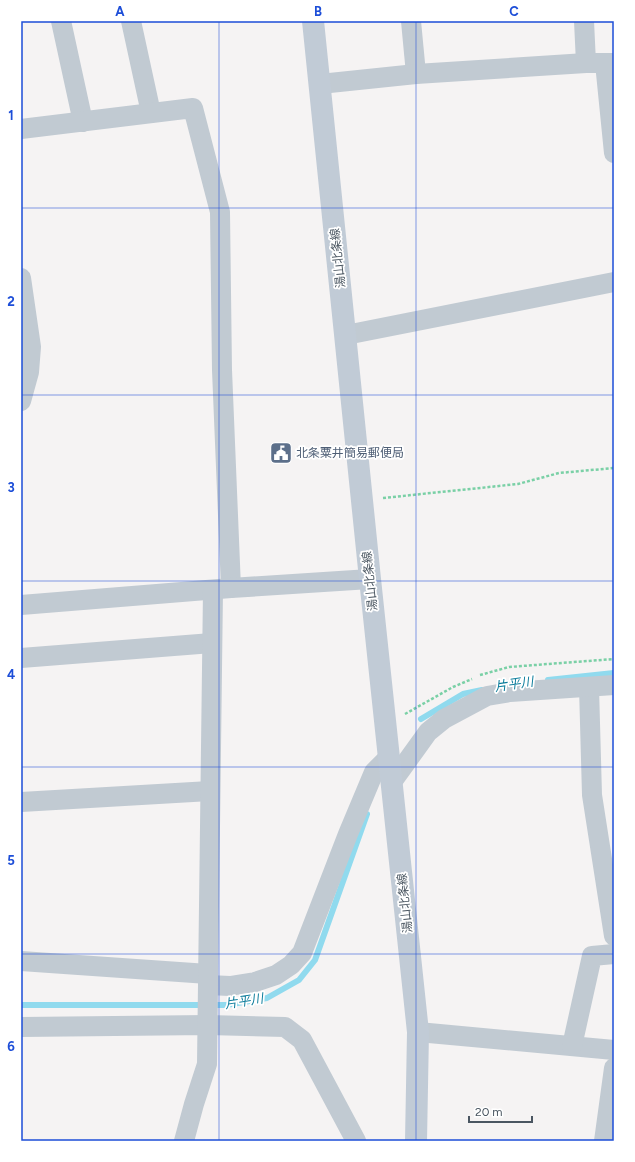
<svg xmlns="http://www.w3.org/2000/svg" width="635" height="1162" font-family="Figtree,'Noto Sans JP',sans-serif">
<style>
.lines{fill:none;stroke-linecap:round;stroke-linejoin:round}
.stream{stroke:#90daee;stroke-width:6}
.path{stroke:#7ad0a6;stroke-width:2.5;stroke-dasharray:3 2;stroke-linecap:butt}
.minor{stroke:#c1cad2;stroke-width:20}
.secondary{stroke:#c1cbd6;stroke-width:22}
.grid{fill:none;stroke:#1d4ed8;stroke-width:1;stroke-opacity:0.55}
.labels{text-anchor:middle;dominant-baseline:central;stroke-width:3.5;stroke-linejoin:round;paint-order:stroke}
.street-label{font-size:12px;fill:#4a5661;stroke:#fff}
.service-label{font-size:12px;fill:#4e5e75;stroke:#fff;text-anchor:start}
.water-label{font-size:13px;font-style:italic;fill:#0c7c9b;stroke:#fff}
.neatline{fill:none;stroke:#1d4ed8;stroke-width:1.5}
.grid-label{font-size:13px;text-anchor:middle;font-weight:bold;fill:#1d4ed8}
</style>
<rect width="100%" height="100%" fill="#f5f3f3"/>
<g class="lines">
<g class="stream">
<polyline points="548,680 614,673"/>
<polyline points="421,719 463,694 482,690"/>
<polyline points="21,1005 226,1005 267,998 299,980 315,960 367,814"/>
</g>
<g class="path">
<polyline points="383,498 518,484 559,473 614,468"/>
<polyline points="480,675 509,667 614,659"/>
<polyline points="405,714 453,687 472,679"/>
</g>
<g class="minor">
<polyline points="61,21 83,122"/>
<polyline points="131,21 151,113"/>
<polyline points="411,21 416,74"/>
<polyline points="584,21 586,63"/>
<polyline points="605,63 614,153"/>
<polyline points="320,84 416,74 586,63 614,63"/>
<polyline points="21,129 193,108 220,212 222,370 231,588"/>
<polyline points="21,278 31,347 29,372 21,401"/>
<polyline points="346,335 614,282"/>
<polyline points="21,605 231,588 370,579"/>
<polyline points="21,658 212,643"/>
<polyline points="589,687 592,795 614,936"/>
<polyline points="392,782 428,732 444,719 487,696 510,692 614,685"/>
<polyline points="21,802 210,791"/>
<polyline points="21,961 208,974"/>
<polyline points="208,985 230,986 255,982 276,975 291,965 302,953 348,834 374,772 389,757"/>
<polyline points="21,1027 208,1025 285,1027 302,1040 356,1141"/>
<polyline points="418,1032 614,1050"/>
<polyline points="572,1046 592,956 614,954"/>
<polyline points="184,1141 194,1104 207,1064 213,590"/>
<polyline points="604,1141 614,1068"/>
</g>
<polyline class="secondary" points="313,21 370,579 418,1032 416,1141"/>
</g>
<path class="grid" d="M219 21V1141M416 21V1141M21 208H614M21 395H614M21 581H614M21 767H614M21 954H614"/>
<defs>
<g id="civic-square" transform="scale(1.15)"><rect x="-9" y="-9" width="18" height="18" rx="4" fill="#5c6f8a" stroke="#fff"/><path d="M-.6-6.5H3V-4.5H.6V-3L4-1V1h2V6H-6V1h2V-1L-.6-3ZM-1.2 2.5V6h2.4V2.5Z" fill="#fff"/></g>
</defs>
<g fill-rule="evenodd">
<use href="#civic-square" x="281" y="453"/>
</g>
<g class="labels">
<g class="street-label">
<text transform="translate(338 258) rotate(-96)">湯山北条線</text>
<text transform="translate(370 581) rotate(-96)">湯山北条線</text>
<text transform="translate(405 903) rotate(-96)">湯山北条線</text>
</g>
<g class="service-label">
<text x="296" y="453">北条粟井簡易郵便局</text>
</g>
<g class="water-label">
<text transform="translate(514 684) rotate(-8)">片平川</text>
<text transform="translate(244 1001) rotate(-9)">片平川</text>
</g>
</g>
<rect width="635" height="1162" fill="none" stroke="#ffffff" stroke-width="44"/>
<path d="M469 1116v6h63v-6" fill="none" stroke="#4a5661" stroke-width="2"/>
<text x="475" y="1116" font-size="12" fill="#4a5661" stroke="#ffffff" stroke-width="3" paint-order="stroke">20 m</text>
<rect x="22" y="22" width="591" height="1118" class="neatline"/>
<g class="grid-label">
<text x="120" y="16">A</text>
<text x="318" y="16">B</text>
<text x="514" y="16">C</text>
<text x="11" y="120">1</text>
<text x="11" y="306">2</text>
<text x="11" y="492">3</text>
<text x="11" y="679">4</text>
<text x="11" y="865">5</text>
<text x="11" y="1051">6</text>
</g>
</svg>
